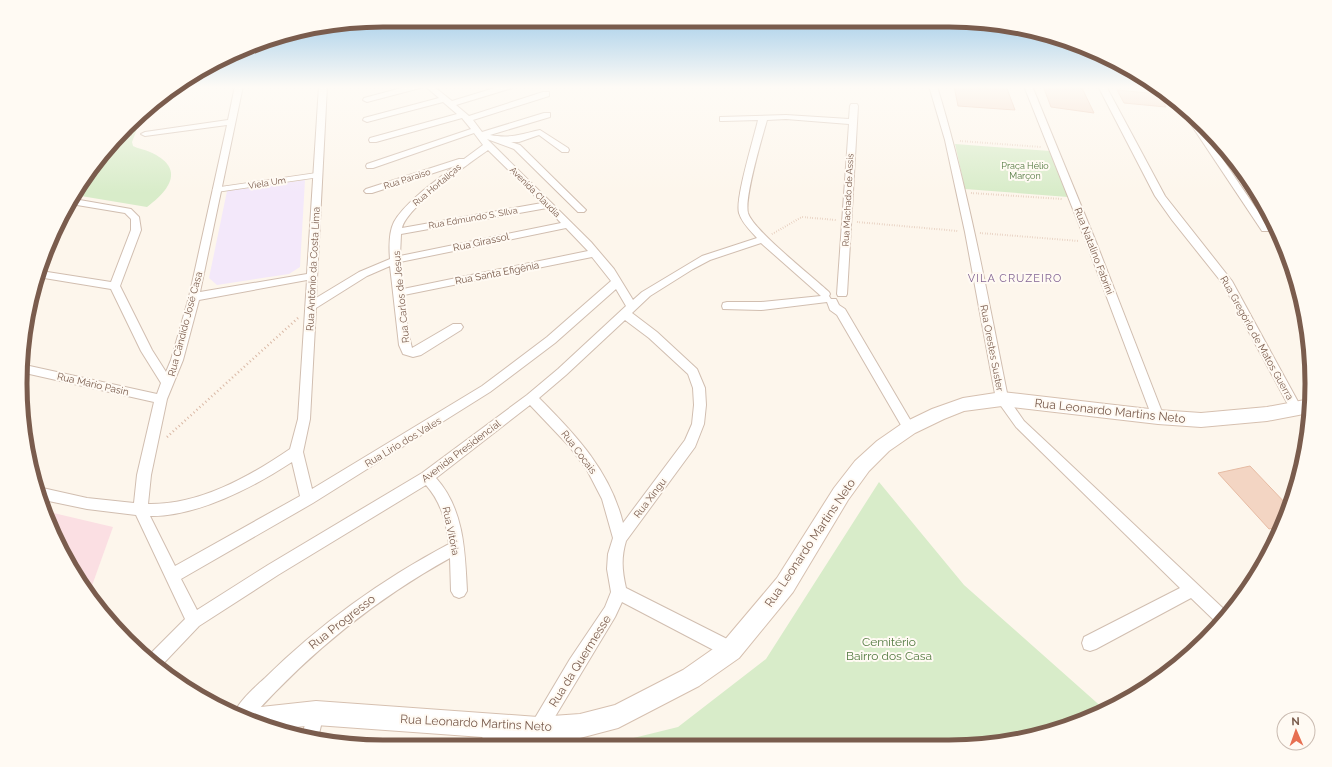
<svg xmlns="http://www.w3.org/2000/svg" width="1332" height="767" font-family="Raleway,sans-serif">
<style>
.education{fill:#f3e8fa}
.medical{fill:#fbdfe3}
.green{fill:#d8ecc9}
.building{fill:#f3d5c3;stroke:#e6bba3}
.lines{fill:none;stroke-linecap:round;stroke-linejoin:round}
.lane-casing{stroke:#d1beb0;stroke-width:6}
.street-casing{stroke:#d1beb0;stroke-width:2}
.secondary-casing{stroke:#d6c0b0;stroke-width:2}
.path-far1{stroke:#d9b8a5;stroke-width:2;stroke-dasharray:0.5 2;stroke-linecap:butt}
.path{stroke:#d9b8a5;stroke-width:2.5;stroke-dasharray:1 3;stroke-linecap:butt}
.lane{stroke:#fff;stroke-width:4.5}
.street{fill:#fff;fill-rule:evenodd}
.secondary{fill:#fff;fill-rule:evenodd}
.labels{text-anchor:middle;dominant-baseline:central;stroke-width:4;stroke-linejoin:round;paint-order:stroke}
.far-park-label{font-size:9px;fill:#537a41;stroke:#fffaf3}
.far-street-label{font-size:9px;fill:#7a5c4d;stroke:#fffaf3}
.street-label{font-size:10px;fill:#7a5c4d;stroke:#fffaf3}
.neighbourhood-label{font-size:11px;letter-spacing:1px;fill:#846695;stroke:#fffaf3}
.near-street-label{font-size:12px;fill:#7a5c4d;stroke:#fffaf3}
.near-park-label{font-size:12px;fill:#537a41;stroke:#fffaf3}
.rim{fill:none;stroke:#7a5c4d;stroke-width:5}
</style>
<rect width="100%" height="100%" fill="#fdf6ec"/>
<polygon class="education" points="305,180 300,267 289,274 217,285 209,278 227,191"/>
<polygon class="medical" points="45,511 113,527 89,594"/>
<g class="green">
<path d="M133 126 137 129 132 142 133 146C138 149 144 149 150 152 186 168 170 190 147 207L75 195 81 181Z"/>
<polygon points="955,144 1050,151 1068,197 965,189"/>
<polygon points="879,482 964,585 1105,710 1065,728 973,746 601,746 678,727 766,659"/>
</g>
<g class="building">
<polygon points="954,86 986,88 985,86 1006,86 1015,110 958,106"/>
<polygon points="1043,86 1082,88 1094,113 1051,107"/>
<polygon points="1117,90 1159,94 1166,107 1124,103"/>
<polygon points="1250,466 1289,507 1282,526 1269,529 1218,473"/>
</g>
<g class="lines">
<g class="lane-casing">
<polyline id="lane" points="215,190 318,175"/>
</g>
<g class="street-casing">
<g id="street">
<path d="M235 86H243L200 292 307 274 319 86H327L316 298 359 272 390 259C389 247 389 232 394 222 404 203 438 179 455 166L372 193H366L364 191 366 189 459 159H464L483 145 474 133 373 168H367L366 166 367 164 471 129 462 118 376 142H370L369 140 370 138 457 114 443 102 367 122 363 120 364 118 439 98 425 86H433L452 101 501 86H513L512 88 456 105 469 116 543 92H549V96L473 120 482 132 544 113H550V117L490 135C511 139 521 134 540 130L568 148 569 150 568 152H562L539 135 519 142H511L520 145 584 208 586 210 584 212H578L514 149 487 139 591 242 614 269 633 300 642 292 702 256 757 238C750 230 742 223 739 213 735 199 754 138 758 120L723 121H720V117L786 115 849 119 850 106 851 104H857L858 106 847 294 846 296H838L837 294 849 124 786 119 767 120C762 138 744 198 748 213 753 230 813 277 829 292L830 294 829 296 831 299H836L839 305 845 309 915 428 913 432 909 433 905 432 837 315 830 310 827 302 761 310 723 309 722 306 723 303 727 302H761L821 296 761 243 710 260 693 269 650 296 632 313 657 332 697 369 705 388 706 405 704 424 695 447 626 541C621 558 622 570 626 588L737 644 739 650 737 656 731 658 725 656 622 602 615 617 544 735 538 738 532 735 529 729 532 723 570 659 605 607 611 592 607 569 608 554 613 538 602 499 587 470 569 446 530 405 436 478C464 509 465 551 467 591L464 596 459 598 454 596 451 591 450 558C374 600 308 654 250 719L235 712C239 701 256 686 265 678 320 624 381 580 449 544 446 521 441 502 426 485L278 575 199 626 161 666 149 655 185 619 136 515 87 509 39 499 37 488 38 487 87 498 134 503 137 475 154 402 25 373V365L157 394 161 383 141 351 111 289 38 277 41 271 111 282 131 230V219L125 213 71 204 74 199 131 209 139 217 141 230 120 286 152 350 166 372 171 360 189 297 227 125 145 136 141 134 145 132 228 120ZM488 150 542 203 402 228C407 207 468 164 488 150ZM547 208 561 223 400 256 401 234ZM566 228 588 251 403 289 400 262ZM592 257 611 281 547 337 482 386 312 489 303 452 310 419 316 308 367 276 390 266 399 345 403 354 413 357 421 355 461 330 463 327 461 324H453L412 348 408 332 404 295ZM307 280 298 419 290 449C249 477 199 505 148 504L151 475 167 399 183 360 199 300ZM616 289 626 306 558 369 527 395 422 473 268 565 197 610 181 579 313 503 490 392 555 343ZM625 320 649 338 688 374 693 388 694 405 692 424 685 440 623 523C610 471 576 435 539 398L566 375ZM292 462 300 496 175 566 150 516C196 517 254 487 292 462Z"/>
<polygon points="409,86 421,86 420,88 367,102 363,100 364,98"/>
<path d="M929 86H937C968 188 987 293 1008 398L1024 421 1055 450 1228 613 1219 625 1191 598 1096 649 1090 651 1084 649 1082 643 1084 637 1180 588 1016 427 996 399 965 232 945 140Z"/>
<polygon points="1024,86 1032,86 1096,242 1164,417 1162,420 1158,422 1154,420 1152,417 1086,242"/>
<polygon points="1098,86 1106,86 1165,196 1232,281 1302,409 1300,412 1296,414 1292,412 1223,284 1172,220 1155,196"/>
<polygon points="1183,109 1194,117 1270,229 1268,231 1262,231 1182,111"/>
<polygon points="316,705 322,707 324,713 318,738 302,735 310,707"/>
<polygon points="492,717 498,720 501,726 500,746 482,746 483,726 486,720"/>
</g>
</g>
<g class="secondary-casing">
<polygon id="secondary" points="1002,392 1158,410 1201,413 1267,407 1310,399 1309,413 1267,421 1201,427 1158,424 1002,406 964,411 944,419 915,433 889,451 869,471 848,500 793,592 739,658 699,686 618,728 580,738 538,741 316,725 275,729 267,728 242,715 243,711 252,708 316,701 538,717 580,714 615,705 683,670 723,642 777,578 834,488 855,461 877,441 903,423 932,409 963,398"/>
</g>
<g class="path-far1">
<polyline points="124,136 134,135"/>
<polyline points="960,141 1041,147"/>
<polyline points="971,193 1062,199"/>
<polyline points="857,222 958,231"/>
<polyline points="980,233 1079,241"/>
<polyline points="772,234 802,217 836,220"/>
</g>
<polyline class="path" points="167,437 298,318"/>
<use href="#lane" class="lane"/>
<use href="#street" class="street"/>
<use href="#secondary" class="secondary"/>
</g>
<linearGradient id="sky" x2="0" y2="1"><stop stop-color="#97c7e8"/><stop offset="0.45" stop-color="#fefbf6"/><stop offset="1" stop-color="#fefbf6" stop-opacity="0"/></linearGradient>
<rect width="1332" height="193" fill="url(#sky)"/>
<g class="labels">
<g class="far-park-label">
<text x="1025" y="166">Praça Hélio<tspan x="1025" dy="10">Marçon</tspan></text>
</g>
<g class="far-street-label">
<text transform="translate(407 179) rotate(-18)">Rua Paraiso</text>
<text transform="translate(267 183) rotate(-9)">Viela Um</text>
<text transform="translate(437 185) rotate(-40)">Rua Hortaliças</text>
<text transform="translate(535 192) rotate(45)">Avenida Claudia</text>
<text transform="translate(848 200) rotate(-87)">Rua Machado de Assis</text>
<text transform="translate(473 218) rotate(-10)">Rua Edmundo S. SIlva</text>
</g>
<g class="street-label">
<text transform="translate(481 242) rotate(-12)">Rua Girassol</text>
<text transform="translate(1094 251) rotate(69)">Rua Natalino Fabrini</text>
<text transform="translate(313 269) rotate(-87)">Rua Antônio da Costa Lima</text>
<text transform="translate(497 273) rotate(-11)">Rua Santa Efigênia</text>
<text transform="translate(401 297) rotate(-96)">Rua Carlos de Jesus</text>
<text transform="translate(185 324) rotate(-75)">Rua Cândido José Casa</text>
<text transform="translate(1257 338) rotate(61)">Rua Gregório de Matos Guerra</text>
<text transform="translate(992 348) rotate(79)">Rua Orestes Suster</text>
<text transform="translate(93 384) rotate(13)">Rua Mário Pasin</text>
<text transform="translate(403 442) rotate(-31)">Rua Lirio dos Vales</text>
<text transform="translate(461 451) rotate(-37)">Avenida Presidencial</text>
<text transform="translate(579 452) rotate(53)">Rua Cocais</text>
<text transform="translate(650 498) rotate(-53)">Rua Xingu</text>
<text transform="translate(451 531) rotate(78)">Rua Vitória</text>
</g>
<g class="neighbourhood-label">
<text x="1015" y="278">VILA CRUZEIRO</text>
</g>
<g class="near-street-label">
<text transform="translate(1110 411) rotate(6)">Rua Leonardo Martins Neto</text>
<text transform="translate(810 543) rotate(-56)">Rua Leonardo Martins Neto</text>
<text transform="translate(342 622) rotate(-38)">Rua Progresso</text>
<text transform="translate(580 661) rotate(-58)">Rua da Quermesse</text>
<text transform="translate(476 723) rotate(3)">Rua Leonardo Martins Neto</text>
</g>
<g class="near-park-label">
<text x="889" y="642">Cemitério<tspan x="889" dy="14">Bairro dos Casa</tspan></text>
</g>
</g>
<path d="M0 0H1332V767H0ZM383 27H949A356 356 0 0 1 1305 383V384A356 356 0 0 1 949 740H383A356 356 0 0 1 27 384V383A356 356 0 0 1 383 27Z" fill="#fffaf3" fill-rule="evenodd"/>
<path class="rim" d="M383 27H949A356 356 0 0 1 1305 383V384A356 356 0 0 1 949 740H383A356 356 0 0 1 27 384V383A356 356 0 0 1 383 27Z"/>
<g transform="translate(1296 731) rotate(358)"><circle r="19" fill="#fffaf3" stroke="#cabbb1"/>
<path d="M0-3L7 15L0 10L-7 15Z" fill="#e76f51"/>
<text y="-6" font-size="11" font-weight="bold" text-anchor="middle" fill="#7a5c4d">N</text>
</g>
</svg>
